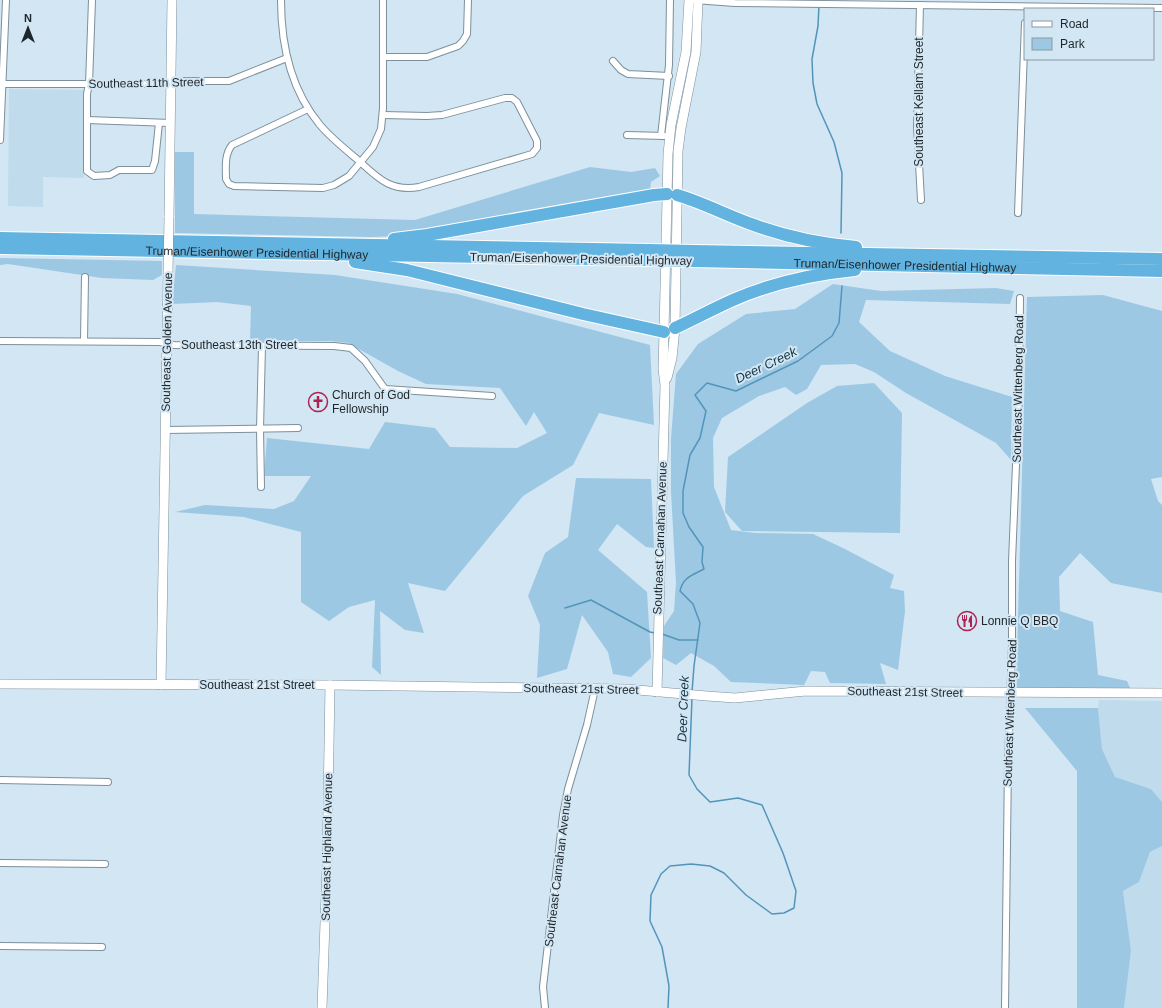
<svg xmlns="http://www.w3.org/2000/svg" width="1162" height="1008" font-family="Arial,sans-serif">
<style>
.built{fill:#c0dbec}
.green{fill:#9dc8e3}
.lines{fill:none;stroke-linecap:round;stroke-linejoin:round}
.stream{stroke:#5395ba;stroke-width:1.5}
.street-casing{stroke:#7d909b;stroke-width:8}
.secondary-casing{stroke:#7d909b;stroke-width:10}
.highway-casing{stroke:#fff;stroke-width:14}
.street{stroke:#fff;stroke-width:6}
.secondary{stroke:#fff;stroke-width:9}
.highway{stroke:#62b3e0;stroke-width:12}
.secondary-bridge-casing{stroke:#7d909b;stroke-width:10;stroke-linecap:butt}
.highway-bridge-casing{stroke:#fff;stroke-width:14;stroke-linecap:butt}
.secondary-bridge{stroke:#fff;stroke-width:9}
.highway-bridge{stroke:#62b3e0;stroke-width:12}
.labels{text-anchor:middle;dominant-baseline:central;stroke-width:4;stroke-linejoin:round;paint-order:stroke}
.street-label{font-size:12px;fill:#1f262b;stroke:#d2e6f3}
.poi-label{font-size:12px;fill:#1f262b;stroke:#d2e6f3;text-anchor:start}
.water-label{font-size:13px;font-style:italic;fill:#153444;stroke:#d2e6f3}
</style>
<rect width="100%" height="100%" fill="#d2e6f3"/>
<g class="built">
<polygon points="9,89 84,90 84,178 43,177 43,207 8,206"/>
<polygon points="1099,700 1162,701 1162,802 1151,789 1115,777 1102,749 1098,708"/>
<polygon points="1162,846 1162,1008 1124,1008 1131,951 1123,891 1139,882 1150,852"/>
</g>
<g class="green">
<polygon points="175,152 194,152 194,214 415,220 590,167 631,172 655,168 660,176 651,182 650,191 399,236 371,237 175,233"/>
<polygon points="0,258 162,261 162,275 153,280 102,278 8,264 0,265"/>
<polygon points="176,265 335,275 457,294 650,345 654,425 599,413 573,465 523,496 445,591 408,583 424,633 405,630 380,611 381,675 372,667 375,600 349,607 329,621 301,602 301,532 244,517 175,512 205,505 274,509 294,501 311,476 264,476 267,438 369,449 385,422 435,428 450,447 517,448 547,433 534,412 526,426 500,388 426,384 398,371 348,343 330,341 250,341 251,306 217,302 172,304"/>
<polygon points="833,284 881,291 996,288 1014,291 1010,304 866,300 859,322 890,351 945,376 1012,397 1011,460 996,443 906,393 874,372 855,364 821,365 807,389 796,395 785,387 759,396 722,418 713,438 714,487 731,530 755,533 813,534 843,548 894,575 890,588 904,591 905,611 898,670 880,663 886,684 830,683 825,672 811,671 804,685 731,682 714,666 691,653 676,665 663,658 664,626 674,611 676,582 671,492 671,439 676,374 698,344 746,314 795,309"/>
<polygon points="1103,295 1162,311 1162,477 1151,479 1158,501 1162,505 1162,593 1111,583 1080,553 1059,577 1060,611 1093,622 1098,675 1127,681 1130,688 1016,688 1027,297"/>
<polygon points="874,383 902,413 900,533 742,531 725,512 728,457 807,403 837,386"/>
<polygon points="576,478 651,479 654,548 646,547 617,524 598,550 647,592 651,658 631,677 613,674 608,652 582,615 567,669 537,678 540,625 528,596 545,553 568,537"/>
<polygon points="1025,708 1098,708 1102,749 1115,777 1151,789 1162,802 1162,846 1150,852 1139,882 1123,891 1131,951 1124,1008 1077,1008 1077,771"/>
</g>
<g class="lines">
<g class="stream">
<polyline points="819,5 818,26 812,59 813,83 817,104 834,142 842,173 841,233"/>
<polyline points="565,608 591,600 650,632 655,633"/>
<polyline points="662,634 679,640 698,640"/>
<path d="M692 692 694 666 700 623 693 604 680 591C683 577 693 575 704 569L702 562 703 547 689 527 683 513V491L690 455 700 438 706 411 695 395 707 383 736 391 798 361 832 336 839 323 842 286"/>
<polyline points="668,1008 669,986 662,947 650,921 651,895 661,874 670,866 691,864 710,866 724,873 746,895 772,914 784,913 794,908 796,891 783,853 762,805 738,798 710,802 697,789 689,775 692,698"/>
</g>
<g class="street-casing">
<g id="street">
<polyline points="92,0 89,84 87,94 87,171 94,176 110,175 119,170 152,170 155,161 159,123"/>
<path d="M281 0C281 45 291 90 320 125 331 138 345 149 358 160 378 178 390 192 419 187L532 154 537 148V141L517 102 512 98H505L442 115 427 116 383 115"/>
<polyline points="694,0 735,3 1162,8"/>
<polyline points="920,5 917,127 921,200"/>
<polyline points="383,57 427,57 458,46 463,41 467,34 468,0"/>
<polyline points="613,61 621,70 628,74 669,76"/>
<polyline points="0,84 163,84 181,81 229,81 287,58"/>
<path d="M308 109 232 145C224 155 226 168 226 179L229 184 234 186 323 188 334 185 349 176 373 147 381 129 383 108V0"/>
<polyline points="87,120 171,123"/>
<polyline points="627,135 665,136"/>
<polyline points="661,136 669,65 670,0"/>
<polyline points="0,140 6,0"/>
<polyline points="1018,213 1025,23"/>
<polyline points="0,341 160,342 174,345 334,346 351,348 365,361 385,389 492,396"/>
<polyline points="84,341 85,277"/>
<polyline points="165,430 298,428"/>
<polyline points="261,487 260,429 262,346"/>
<polyline points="0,780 108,782"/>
<polyline points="0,863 105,864"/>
<polyline points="0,946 102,947"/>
<polyline points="545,1008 543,987 563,815 568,789 587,725 595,689"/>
<polyline points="1005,1008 1008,763 1012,645 1012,561 1019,393 1020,298"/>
</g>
</g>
<g class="secondary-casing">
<g id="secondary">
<polyline points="169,217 172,0"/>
<polyline points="667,378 672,358 675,328 678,151 681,128 696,52 698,0"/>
<polyline points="0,684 330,685 626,689 707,696 735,698 806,691 1162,693"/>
<polyline points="161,685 168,274"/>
<polyline points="657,692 665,385 663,369 664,332 668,154 671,125 686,52 689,0"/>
<polyline points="322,1008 327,866 330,685"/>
</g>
</g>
<g class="highway-casing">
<g id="highway">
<path d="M677 195C704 203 728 216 754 225 787 237 822 244 856 247"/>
<polyline points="0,238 649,250"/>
<polyline points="394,239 427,235 654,195 667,194"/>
<path id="s1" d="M0 248 648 260"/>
<polyline points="693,251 1162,259"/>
<path id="s2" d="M693 261 1162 271"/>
<polyline points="355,262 407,270 583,314 664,332"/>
<path d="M675 328C694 319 713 309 733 300 772 283 813 274 855 270"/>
</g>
</g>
<use href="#street" class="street"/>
<use href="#secondary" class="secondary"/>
<use href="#highway" class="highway"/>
<g class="secondary-bridge-casing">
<polyline id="secondary-bridge" points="168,274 169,217"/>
</g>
<g class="highway-bridge-casing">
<g id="highway-bridge">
<polyline points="649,250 693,251"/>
<polyline points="648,260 693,261"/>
</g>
</g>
<use href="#secondary-bridge" class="secondary-bridge"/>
<use href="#highway-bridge" class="highway-bridge"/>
</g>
<defs>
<g id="church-ring" transform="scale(1)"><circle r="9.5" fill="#d2e6f3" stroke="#b12150" stroke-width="1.5"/><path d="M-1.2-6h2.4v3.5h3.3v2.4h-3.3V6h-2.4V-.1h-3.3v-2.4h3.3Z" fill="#b12150"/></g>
<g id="restaurant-ring" transform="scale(1)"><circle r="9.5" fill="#d2e6f3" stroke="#b12150" stroke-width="1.5"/><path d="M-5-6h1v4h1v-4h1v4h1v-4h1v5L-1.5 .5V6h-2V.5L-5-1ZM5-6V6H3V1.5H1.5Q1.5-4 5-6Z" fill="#b12150"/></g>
</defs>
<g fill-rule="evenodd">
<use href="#church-ring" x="318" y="402"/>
<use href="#restaurant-ring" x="967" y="621"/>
</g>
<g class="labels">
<g class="street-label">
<text transform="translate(146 83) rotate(-1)">Southeast 11th Street</text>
<text transform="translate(919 102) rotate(-90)">Southeast Kellam Street</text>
<text stroke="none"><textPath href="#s1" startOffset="257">Truman/Eisenhower Presidential Highway</textPath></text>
<text transform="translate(581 259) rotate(1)">Truman/Eisenhower Presidential Highway</text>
<text stroke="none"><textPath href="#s2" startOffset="212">Truman/Eisenhower Presidential Highway</textPath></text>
<text transform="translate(167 342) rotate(-89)">Southeast Golden Avenue</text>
<text x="239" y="345">Southeast 13th Street</text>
<text transform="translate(1018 389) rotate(-89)">Southeast Wittenberg Road</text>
<text transform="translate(660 538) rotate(-88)">Southeast Carnahan Avenue</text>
<text x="257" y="685">Southeast 21st Street</text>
<text transform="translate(581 689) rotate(1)">Southeast 21st Street</text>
<text transform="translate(905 692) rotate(1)">Southeast 21st Street</text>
<text transform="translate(1010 713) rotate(-88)">Southeast Wittenberg Road</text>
<text transform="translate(327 847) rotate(-89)">Southeast Highland Avenue</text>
<text transform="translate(558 871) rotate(-83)">Southeast Carnahan Avenue</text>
</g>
<g class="poi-label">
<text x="332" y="395">Church of God<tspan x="332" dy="14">Fellowship</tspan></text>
<text x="981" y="621">Lonnie Q BBQ</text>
</g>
<g class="water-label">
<text transform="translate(766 365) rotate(-26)">Deer Creek</text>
<text transform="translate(683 709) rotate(-88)">Deer Creek</text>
</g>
</g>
<rect x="1024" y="8" width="130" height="52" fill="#d2e6f3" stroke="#8a99a3"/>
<rect x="1032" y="21" width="20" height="6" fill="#ffffff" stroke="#8a99a3"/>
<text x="1060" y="28" font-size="12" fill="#1f262b">Road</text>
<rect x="1032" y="38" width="20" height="12" fill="#9dc8e3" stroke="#8a99a3"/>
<text x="1060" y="48" font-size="12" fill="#1f262b">Park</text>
<g transform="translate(28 28)" stroke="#d2e6f3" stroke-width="3" paint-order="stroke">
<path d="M0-3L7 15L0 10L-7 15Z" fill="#1f262b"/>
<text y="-6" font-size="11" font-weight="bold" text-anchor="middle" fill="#1f262b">N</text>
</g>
</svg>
